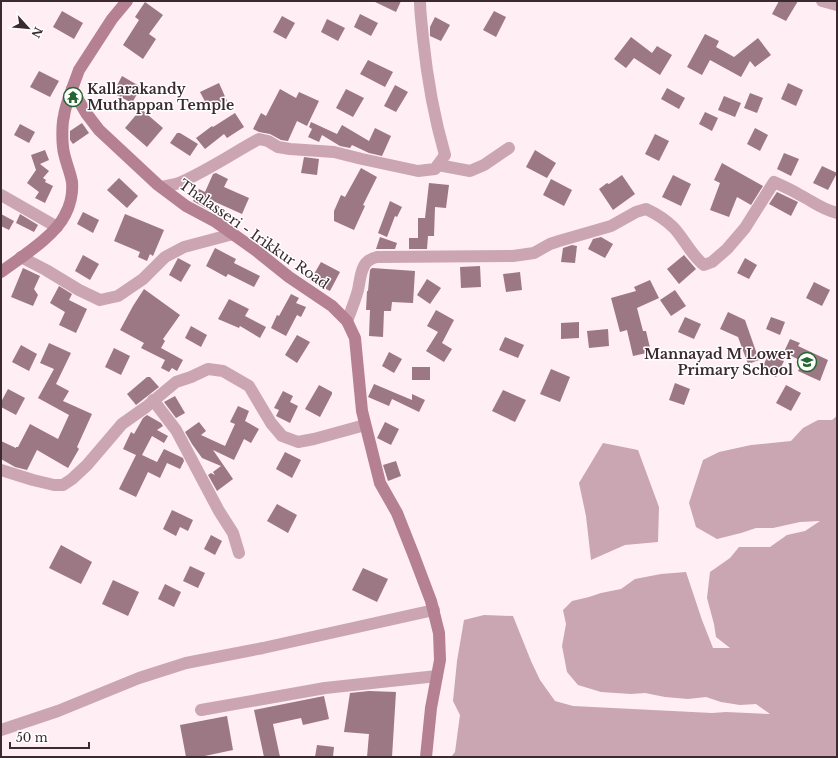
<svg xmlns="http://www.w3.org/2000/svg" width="838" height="758" font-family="'Libre Baskerville',serif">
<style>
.water{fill:#c9a6b2}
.building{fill:#9c7784}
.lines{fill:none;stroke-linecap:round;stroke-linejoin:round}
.minor{stroke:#cba6b2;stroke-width:12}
.secondary{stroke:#b58092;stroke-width:12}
.labels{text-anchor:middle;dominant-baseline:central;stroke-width:3;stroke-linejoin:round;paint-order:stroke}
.poi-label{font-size:14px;font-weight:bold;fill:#3b2b31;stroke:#fff;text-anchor:start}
.street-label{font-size:14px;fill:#3b2b31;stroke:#fff}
</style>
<rect width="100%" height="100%" fill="#ffeef3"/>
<g class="water">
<polygon points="837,416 837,757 451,757 455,752 460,715 453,701 457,661 464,620 484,615 513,616 531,661 540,680 555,701 573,706 712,713 726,712 770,714 756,704 740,705 721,702 706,697 688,699 665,697 645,693 631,694 601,692 578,685 567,672 562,646 566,624 563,610 572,601 589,597 601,593 621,589 635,579 661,574 686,572 702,620 713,648 730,648 716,637 714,624 707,598 710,572 730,558 739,547 770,547 787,535 805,531 820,521 800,522 773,528 756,528 741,533 717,539 696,527 689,503 703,460 719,452 751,445 791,441 803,428 818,420 832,420"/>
<polygon points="603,443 638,450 659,507 658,542 625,545 591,560 586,516 579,483"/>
</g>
<g class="building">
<polygon points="373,1 401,1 396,12"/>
<polygon points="779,1 798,1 786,21 772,14"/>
<polygon points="145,2 163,15 149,34 156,39 143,59 123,45 139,20 135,17"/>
<polygon points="62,11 83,23 74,39 53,27"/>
<polygon points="494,11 506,17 496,37 483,30"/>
<polygon points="360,14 378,23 371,36 354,27"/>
<polygon points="282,16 295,23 286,39 273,32"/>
<polygon points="435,17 450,25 441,41 430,36 430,27"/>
<polygon points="327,19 345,28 338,41 321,32"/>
<polygon points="705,34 719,41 716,47 734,57 758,38 771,55 755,67 750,61 741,77 710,60 702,75 687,67"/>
<polygon points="631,37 652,53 657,46 672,55 660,75 634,58 626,68 614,59"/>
<polygon points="368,60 393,72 385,87 360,74"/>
<polygon points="39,71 59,81 50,97 30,87"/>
<polygon points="122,76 141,87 132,103 113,93"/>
<polygon points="219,83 227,101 209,109 200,92"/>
<polygon points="788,83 803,90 796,106 781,99"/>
<polygon points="395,85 408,92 396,112 384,106"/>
<polygon points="667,88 685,98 679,109 661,99"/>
<polygon points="280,89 296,98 299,92 319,101 307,126 297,121 288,141 281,140 270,134 259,132 253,129 261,113 266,116"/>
<polygon points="346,89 364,98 353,117 336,108"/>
<polygon points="750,93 763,98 757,113 744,108"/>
<polygon points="724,96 741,103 735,117 718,110"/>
<polygon points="141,109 163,128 147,147 125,128"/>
<polygon points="705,112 718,118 712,131 699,124"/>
<polygon points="235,113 244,127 227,138 224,134 205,149 196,138 212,126 213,127"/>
<polygon points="311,122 337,134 342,125 369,141 375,128 391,136 382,156 369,153 352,145 350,148 340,146 322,135 319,142 308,137 312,129 309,127"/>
<polygon points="82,123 89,133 73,144 70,140 70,131"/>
<polygon points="20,124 35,132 29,143 14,135"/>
<polygon points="755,128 768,135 760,151 747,144"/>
<polygon points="177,133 180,133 198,144 190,156 170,143"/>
<polygon points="655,134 669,141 659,161 645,154"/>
<polygon points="45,150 49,160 40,164 49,171 43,178 46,180 45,182 53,186 45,203 35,198 39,192 27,183 36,170 31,155"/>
<polygon points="535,150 556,163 547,178 526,167"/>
<polygon points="784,153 799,159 791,176 777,169"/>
<polygon points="304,157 319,159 317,175 301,173"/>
<polygon points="722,163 763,186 751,205 737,197 729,217 710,210 720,183 714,180"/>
<polygon points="822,166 837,173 828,190 813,183"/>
<polygon points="361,168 377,177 363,205 365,206 354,230 334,221 334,211 341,195 345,197"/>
<polygon points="216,173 228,179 224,187 249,198 242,214 213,201 209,210 193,201 199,189 205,192 213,174"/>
<polygon points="622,175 635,194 613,210 599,189 607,183 609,184"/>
<polygon points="673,175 691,184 681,206 662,197"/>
<polygon points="119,178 138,196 127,208 107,190"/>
<polygon points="551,179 572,190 564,206 543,195"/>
<polygon points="429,183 449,185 446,208 435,207 434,236 428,236 427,249 409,249 409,238 418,238 418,218 425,218"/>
<polygon points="777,192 798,202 791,216 769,204"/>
<polygon points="390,201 402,207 397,217 395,216 387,237 378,233"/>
<polygon points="83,212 99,220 93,233 77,224"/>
<polygon points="1,214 14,221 9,230 1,226"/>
<polygon points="20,214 38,225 34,232 16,223"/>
<polygon points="125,214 164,230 153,256 150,254 147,261 138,257 140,252 114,241"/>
<polygon points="380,237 397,243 395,249 376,249"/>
<polygon points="601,237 613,244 605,258 588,249 593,239"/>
<polygon points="572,245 577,246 575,263 561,262 563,248"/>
<polygon points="215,248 236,259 234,263 260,276 254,287 228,274 226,277 206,266"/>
<polygon points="83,255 99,264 90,280 75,271"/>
<polygon points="684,255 696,269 679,284 667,269"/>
<polygon points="178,258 191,265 181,282 169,275"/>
<polygon points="745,258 757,265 749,279 737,273"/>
<polygon points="321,262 340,272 330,291 310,281"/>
<polygon points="480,266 481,287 461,288 460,267"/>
<polygon points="23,268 40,276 34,289 38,295 33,306 11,297"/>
<polygon points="372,268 415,271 413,303 392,302 391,311 384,311 383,337 369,336 370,310 366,310 367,291 368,291 370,270"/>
<polygon points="520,272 522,290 506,292 503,274"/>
<polygon points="427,279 441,288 430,304 417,295"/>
<polygon points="650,280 659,298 637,308 643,331 646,331 651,352 633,356 627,330 620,332 611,298 636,291 634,287"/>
<polygon points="814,282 830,290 822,306 806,298"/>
<polygon points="59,286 72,294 69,300 87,309 76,333 59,325 65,312 50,303"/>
<polygon points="144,289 180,315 163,339 165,341 161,348 183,360 177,371 172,368 169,372 161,368 165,360 141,348 144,343 120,330 133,306"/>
<polygon points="675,290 686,306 671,316 660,300"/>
<polygon points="291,294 299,298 296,303 306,307 301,317 297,315 286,336 271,328 277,315 279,316"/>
<polygon points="229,299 249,309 245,316 266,327 260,338 240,326 239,328 218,319"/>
<polygon points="436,310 454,320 442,343 452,349 444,362 426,351 438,332 427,326"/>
<polygon points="728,312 745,320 759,360 748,364 738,337 720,329"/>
<polygon points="685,317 701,324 694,339 678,332"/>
<polygon points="771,317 785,322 780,335 766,329"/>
<polygon points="579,322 579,338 561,339 561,323"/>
<polygon points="191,326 207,335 201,347 185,338"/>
<polygon points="608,329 609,346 589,348 587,331"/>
<polygon points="297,335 310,342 297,363 285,355"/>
<polygon points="505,337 524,345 518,358 499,350"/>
<polygon points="790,339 800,343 798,346 828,360 820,381 798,371 803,362 784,352"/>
<polygon points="49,343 71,353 56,384 69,391 63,401 92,414 77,447 79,449 68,468 37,450 27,470 15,467 1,459 1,441 16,448 16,447 18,447 30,424 58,439 69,415 38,398 54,369 40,363"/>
<polygon points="21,345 37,354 29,371 12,362"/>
<polygon points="114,348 130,356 121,375 105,367"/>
<polygon points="389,352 402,359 394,373 382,366"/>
<polygon points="769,354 784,361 776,377 761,369"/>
<rect x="412" y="367" width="18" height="13"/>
<polygon points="551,369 570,377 560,402 540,394"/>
<polygon points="147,377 150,377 159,387 136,405 127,394"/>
<polygon points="675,383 690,389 684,405 669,400"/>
<polygon points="374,384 412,400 412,394 425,400 419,412 392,399 389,406 368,397"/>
<polygon points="319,385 332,392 332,394 320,417 305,409"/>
<polygon points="786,385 801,393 791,411 776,403"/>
<polygon points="8,389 25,398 16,415 1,407 1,402"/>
<polygon points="503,390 526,400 515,422 492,411"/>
<polygon points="283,391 293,396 290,402 298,406 290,423 276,416 279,410 274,408"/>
<polygon points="175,396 185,413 176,418 164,402"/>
<polygon points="238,406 249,411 245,421 259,429 251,443 244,439 234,460 213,450 233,479 217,491 208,475 211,473 215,475 213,472 221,466 202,458 192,444 185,432 199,422 206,431 201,435 225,446 235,424 230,422"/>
<polygon points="147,415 161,423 163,426 157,430 168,436 164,443 152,436 142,455 157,462 164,449 183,458 184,461 180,469 167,463 160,478 148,472 136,497 119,489 136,455 123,449 131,432 134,434 143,418"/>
<polygon points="385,422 399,429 391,445 377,438"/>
<polygon points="285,452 301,460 292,478 276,469"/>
<polygon points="396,461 401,476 388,481 383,465"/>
<polygon points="277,504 297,515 288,533 267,521"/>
<polygon points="172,510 193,520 188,531 180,527 176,536 163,529"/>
<polygon points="211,535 222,541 215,555 204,549"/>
<polygon points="61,545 92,562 81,584 49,568"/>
<polygon points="190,566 205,573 198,588 183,581"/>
<polygon points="363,568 388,579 377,602 352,590"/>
<polygon points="113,580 139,592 128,616 102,604"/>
<polygon points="165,584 181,592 174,607 158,599"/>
<polygon points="369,691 396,692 392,757 367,757 369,734 344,732 350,693"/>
<polygon points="324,696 329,719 303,725 301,718 273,724 280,757 264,757 254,710"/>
<polygon points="227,716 233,750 200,757 186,757 180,725"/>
<polygon points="317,745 334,747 333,757 315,757"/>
</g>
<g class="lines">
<g class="minor">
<polyline points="822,1 837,5"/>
<polyline points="438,165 470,171 484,165 509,148"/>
<path d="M161 187C167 186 173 185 179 183 207 171 233 153 259 139L268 141 278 147 290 149 334 152 362 159 418 171 435 169 445 155C434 117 427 77 423 38 422 26 420 13 420 1"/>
<polyline points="1,195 57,227"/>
<polyline points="21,257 46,270 79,290 100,300 118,296 143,279 165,257 184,247 233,234"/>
<path d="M347 321C351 311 355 301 358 290 360 282 360 270 366 263 369 259 373 258 377 257L513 256 534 253 550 244 559 241 611 226 636 212 646 209C657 214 666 220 674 228 685 240 691 255 704 265L712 262 727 249 745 228 774 182C783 186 792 190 800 195 814 202 821 209 837 213"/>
<polyline points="153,400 176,430 219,511 233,533 239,553"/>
<polyline points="1,470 33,480 54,485 63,485 72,479 87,465 122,424 146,407 176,382 191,377 208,369 223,371 249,386 271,423 282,436 298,442 314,439 365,425"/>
<polyline points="201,710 325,688 437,676"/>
<polyline points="1,730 58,711 139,678 186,663 263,648 434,610"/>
</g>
<g class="secondary">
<polyline points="127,1 112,19 79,70 72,89 86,113 99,130 158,185 186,206 216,222 254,249 289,277 332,306 347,321 355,338 362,411 380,483 397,513 414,556 431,601 439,633 440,660 431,708 426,757"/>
<path d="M1 272C20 258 55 236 65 215 70 206 73 193 72 182 70 170 64 159 63 147 62 139 62 123 64 116 65 107 69 98 72 89"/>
</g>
</g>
<defs>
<g id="temple-ring" transform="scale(1)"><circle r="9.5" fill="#fff" stroke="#266731" stroke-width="1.5"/><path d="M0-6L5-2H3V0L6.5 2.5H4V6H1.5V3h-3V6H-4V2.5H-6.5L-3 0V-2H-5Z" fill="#266731"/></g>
<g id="school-ring" transform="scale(1)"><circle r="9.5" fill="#fff" stroke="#266731" stroke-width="1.5"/><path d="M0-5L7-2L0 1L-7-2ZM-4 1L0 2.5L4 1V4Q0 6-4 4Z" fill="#266731"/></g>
</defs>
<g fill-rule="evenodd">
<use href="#temple-ring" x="73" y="97"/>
<use href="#school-ring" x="807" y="362"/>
</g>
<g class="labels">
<g class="poi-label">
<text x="87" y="89">Kallarakandy<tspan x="87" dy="16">Muthappan Temple</tspan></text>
<text x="793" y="354" text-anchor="end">Mannayad M Lower<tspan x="793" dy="16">Primary School</tspan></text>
</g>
<g class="street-label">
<text transform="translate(254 234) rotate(35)">Thalasseri - Irikkur Road</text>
</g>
</g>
<rect width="838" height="758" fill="none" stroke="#3b2b31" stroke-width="4"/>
<g transform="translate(28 28) rotate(117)" stroke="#ffffff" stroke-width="3" paint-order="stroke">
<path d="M0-3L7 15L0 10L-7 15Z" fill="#3b2b31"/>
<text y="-6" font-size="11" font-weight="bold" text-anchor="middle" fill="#3b2b31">N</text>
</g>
<path d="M10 742v6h79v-6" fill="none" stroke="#3b2b31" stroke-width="2"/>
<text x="16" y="742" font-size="12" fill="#3b2b31" stroke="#ffffff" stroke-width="3" paint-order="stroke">50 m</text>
</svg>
